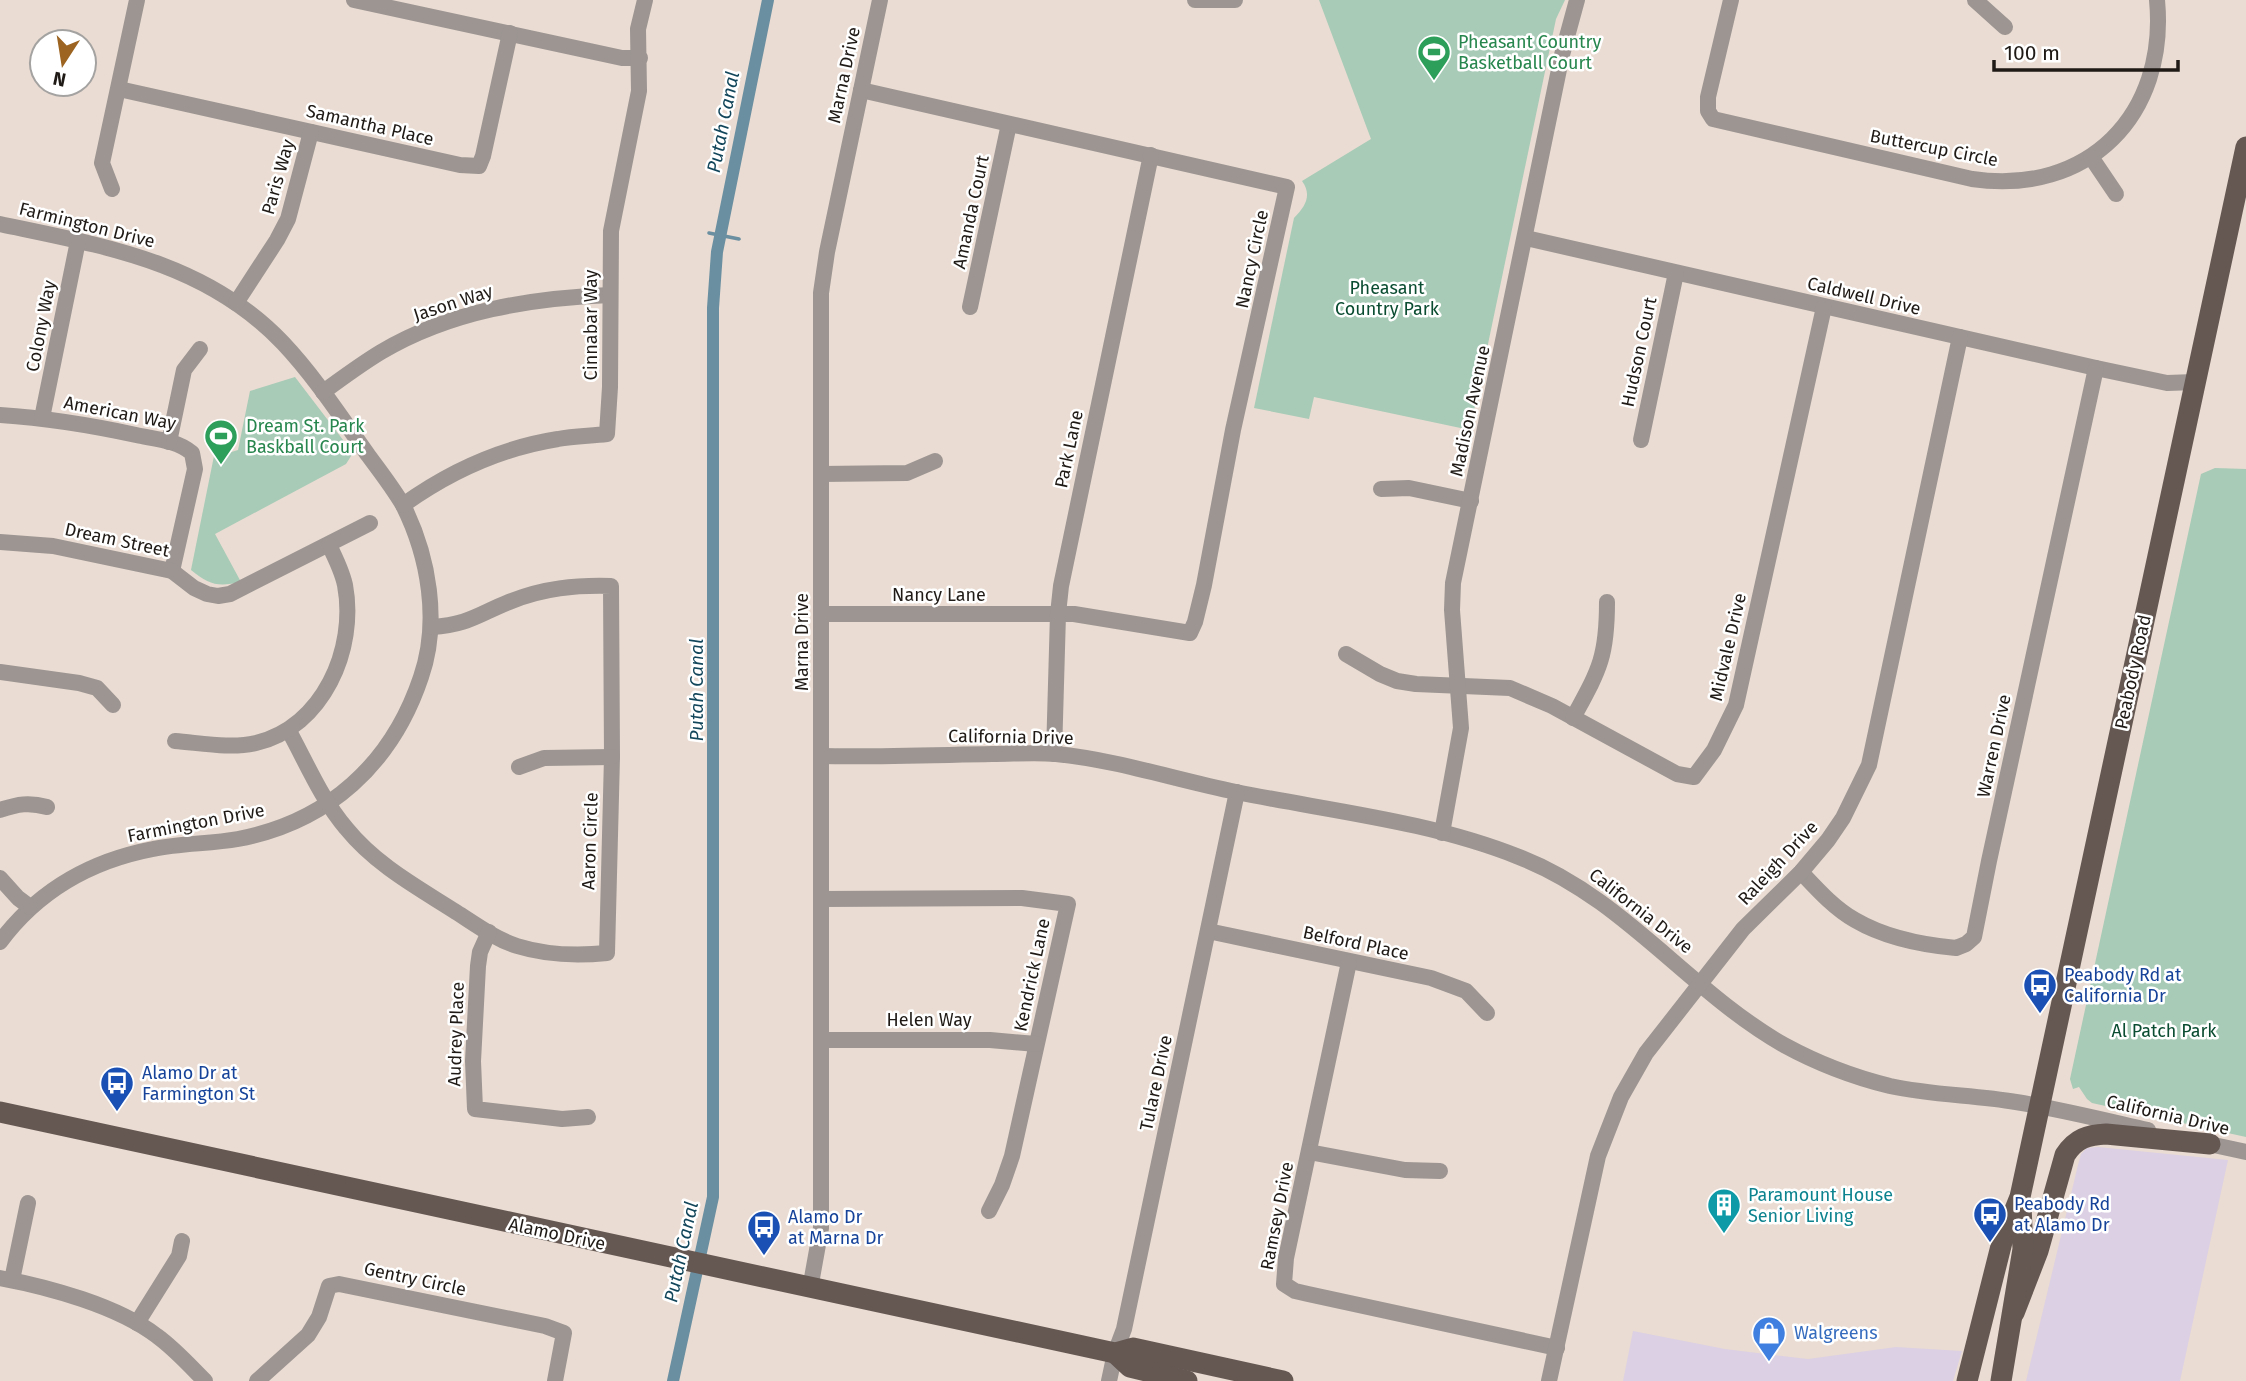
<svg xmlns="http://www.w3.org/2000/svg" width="2246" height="1381" font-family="'Fira Sans',sans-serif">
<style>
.commercial{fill:#dcd0e4}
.green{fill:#a7cbb7}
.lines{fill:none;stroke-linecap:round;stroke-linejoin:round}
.stream{stroke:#6a8fa0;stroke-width:3.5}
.canal{stroke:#6a8fa0;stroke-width:12}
.minor{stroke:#9c9592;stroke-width:16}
.major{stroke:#655853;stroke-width:21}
.labels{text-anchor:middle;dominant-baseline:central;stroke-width:5;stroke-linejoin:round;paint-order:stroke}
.leisure-label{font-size:18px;fill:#27864d;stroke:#fff;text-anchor:start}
.street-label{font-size:18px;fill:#1f1a16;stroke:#fff}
.park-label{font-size:18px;fill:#0a4c31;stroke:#fff}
.transit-label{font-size:18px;fill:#164399;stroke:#fff;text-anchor:start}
.culture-label{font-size:18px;fill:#0d838f;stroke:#fff;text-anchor:start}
.shop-label{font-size:18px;fill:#366cbe;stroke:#fff;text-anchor:start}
.water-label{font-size:19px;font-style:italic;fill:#12465a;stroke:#fff}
</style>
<rect width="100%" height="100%" fill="#eadcd2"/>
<g class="commercial">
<polygon points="2098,1147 2228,1160 2180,1381 2026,1381 2078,1165 2081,1154 2087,1148"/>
<polygon points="1633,1331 1725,1349 1808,1359 1896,1347 1962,1351 1953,1381 1623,1381"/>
</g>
<g class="green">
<path d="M1319 0H1565L1556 19 1470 430 1314 397 1309 419 1254 408 1294 218C1306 206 1312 195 1302 181L1371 139Z"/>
<path d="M295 377 353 453 346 464 215 534 241 582C218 587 209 585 191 570L215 451 225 454 238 450 250 391Z"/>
<polygon points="2215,468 2246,469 2246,1137 2092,1103 2087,1099 2079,1087 2073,1089 2070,1079 2201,474"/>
</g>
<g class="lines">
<polyline class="stream" points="709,233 739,239"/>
<polyline class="canal" points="673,1381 713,1197 713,308 717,252 768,0"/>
<g class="minor">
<polyline points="354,0 622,58 640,58"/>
<polyline points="1195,0 1235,0"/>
<path d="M1731 0 1708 97V111L1713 119 1972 179C2088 196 2168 115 2157 0"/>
<polyline points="1975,0 2005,27"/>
<polyline points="119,89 460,165 479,166 483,156 510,33"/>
<polyline points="2091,157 2116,194"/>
<polyline points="112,189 102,163 137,0"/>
<path d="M0 224C104 246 206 262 283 343 315 377 341 417 368 455 380 471 393 488 403 505 429 557 440 622 421 677 392 764 328 822 238 839 210 844 181 843 153 849 90 861 38 891 0 942"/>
<polyline points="1526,238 2096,368 2167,383 2195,382"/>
<polyline points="236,303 277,240 288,219 311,132"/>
<polyline points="970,307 1009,124"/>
<path d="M323 392C341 379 361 364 381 352 450 311 531 298 610 295"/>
<path d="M0 415C46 418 90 425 136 435 155 439 177 440 192 453L195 469 172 571"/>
<polyline points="42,418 78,241"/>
<polyline points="1641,440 1676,273"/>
<polyline points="169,442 184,370 200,349"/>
<polyline points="821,474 907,473 935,461"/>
<polyline points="1381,489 1409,488 1471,501"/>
<path d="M403 505C449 472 501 448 558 439 574 436 590 436 607 434L610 387 611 231 639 91 638 29 645 0"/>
<polyline points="0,542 53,546 172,571 194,588 207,594 218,596 230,594 370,523"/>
<polyline points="821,614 1074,614 1190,633 1195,622 1204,585 1233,430 1287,187 861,90"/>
<polyline points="1346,654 1380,674 1397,681 1416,684 1510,688 1552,706 1677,774 1694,777 1714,750 1736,705 1824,307"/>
<polyline points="0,672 79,683 97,688 113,705"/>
<path d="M1573 718C1599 670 1607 658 1607 602"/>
<path d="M289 731C307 764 322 800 346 828 376 865 417 887 456 912 475 924 495 939 517 946 546 955 577 956 607 953L612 757 611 586C576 585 543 588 509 602 479 614 468 625 432 627"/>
<path d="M175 741C201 743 231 749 256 743 323 727 357 649 345 585 342 571 335 557 329 545"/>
<polyline points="1054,754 1058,614 1061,586 1151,155"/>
<path d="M822 756C878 757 935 755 992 754 1013 754 1035 752 1056 754 1117 760 1176 780 1236 792 1330 811 1429 821 1519 857 1623 897 1689 991 1784 1045 1817 1063 1853 1077 1890 1086 1931 1095 1974 1095 2016 1102 2060 1109 2104 1120 2148 1130"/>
<polyline points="519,767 544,758 612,757"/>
<path d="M0 810C18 804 29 802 47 807"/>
<polyline points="1442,833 1461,728 1452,610 1453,583 1562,55 1577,0"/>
<path d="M1801 872C1817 889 1834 908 1855 920 1884 937 1923 945 1956 948L1966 944 1974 937 1989 861 2096 368"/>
<polyline points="0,878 18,898 30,907"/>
<polyline points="822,899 1022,898 1068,904 1012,1156 1002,1185 989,1211"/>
<polyline points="1208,931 1431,978 1466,991 1487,1013"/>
<polyline points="489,932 480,952 478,966 473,1061 475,1109 562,1119 588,1117"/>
<polyline points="1349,962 1286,1258 1284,1284 1295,1291 1308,1294 1557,1348"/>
<polyline points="822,1040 990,1040 1036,1044"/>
<polyline points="2200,1142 2246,1152"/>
<polyline points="1309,1152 1405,1170 1440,1171"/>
<path d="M0 1278C49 1287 118 1306 157 1336 175 1349 190 1366 205 1381"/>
<polyline points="12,1280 28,1203"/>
<polyline points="810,1289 821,1228 821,293 827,252 880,0"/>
<polyline points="137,1323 179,1256 182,1241"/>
<polyline points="257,1381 308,1335 319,1317 329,1286 339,1284 545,1326 564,1333 555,1381"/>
<polyline points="1109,1381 1115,1353 1124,1329 1237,792"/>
<polyline points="1549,1381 1598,1156 1621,1097 1646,1053 1743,929 1801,872 1828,840 1843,818 1869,765 1960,337"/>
</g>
<g class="major">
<polyline points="0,1112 1115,1353 1133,1348 1283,1381"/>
<path d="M2014 1313 2038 1251 2065 1155C2076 1138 2088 1135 2106 1134L2210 1144"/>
<polyline points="1115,1353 1130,1367 1187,1381"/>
<polyline points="1967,1381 2002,1242 2020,1197 2246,147"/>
<polyline points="2001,1381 2023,1249 2021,1206"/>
</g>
</g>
<defs>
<g id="stadium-pin" transform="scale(1.75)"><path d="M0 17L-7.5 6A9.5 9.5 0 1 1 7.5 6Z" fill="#2e9e5b" stroke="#fff"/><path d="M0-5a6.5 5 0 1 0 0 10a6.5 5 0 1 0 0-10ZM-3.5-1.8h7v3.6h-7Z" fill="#fff"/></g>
<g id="bus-pin" transform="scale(1.75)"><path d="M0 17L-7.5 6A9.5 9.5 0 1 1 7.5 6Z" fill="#1a4fb4" stroke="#fff"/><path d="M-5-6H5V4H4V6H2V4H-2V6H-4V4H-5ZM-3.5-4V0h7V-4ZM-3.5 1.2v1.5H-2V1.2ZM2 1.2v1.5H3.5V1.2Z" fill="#fff"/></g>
<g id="building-pin" transform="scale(1.75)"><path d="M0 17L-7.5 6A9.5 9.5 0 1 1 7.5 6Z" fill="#0f9aa8" stroke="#fff"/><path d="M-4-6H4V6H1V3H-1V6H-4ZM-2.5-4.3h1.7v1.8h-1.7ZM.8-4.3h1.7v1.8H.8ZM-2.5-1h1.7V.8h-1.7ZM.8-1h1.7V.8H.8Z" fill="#fff"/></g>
<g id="shop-pin" transform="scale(1.75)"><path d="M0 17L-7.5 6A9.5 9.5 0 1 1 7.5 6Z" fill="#3f7fe0" stroke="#fff"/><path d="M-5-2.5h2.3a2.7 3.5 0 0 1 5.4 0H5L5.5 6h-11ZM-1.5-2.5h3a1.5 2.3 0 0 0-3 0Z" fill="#fff"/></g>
</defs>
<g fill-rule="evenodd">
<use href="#stadium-pin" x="1434" y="52"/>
<use href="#stadium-pin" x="221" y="436"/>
<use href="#bus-pin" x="2040" y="985"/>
<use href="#bus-pin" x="117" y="1083"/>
<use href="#building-pin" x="1724" y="1205"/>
<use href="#bus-pin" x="1990" y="1214"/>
<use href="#bus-pin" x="764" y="1227"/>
<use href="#shop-pin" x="1769" y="1333"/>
</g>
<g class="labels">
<g class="leisure-label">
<text x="1458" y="42">Pheasant Country<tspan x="1458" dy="21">Basketball Court</tspan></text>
<text x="246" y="426">Dream St. Park<tspan x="246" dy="21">Baskball Court</tspan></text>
</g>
<g class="street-label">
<text transform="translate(844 75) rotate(-78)">Marna Drive</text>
<text transform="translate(370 125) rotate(13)">Samantha Place</text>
<text transform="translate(1934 148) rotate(11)">Buttercup Circle</text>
<text transform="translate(278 177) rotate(-74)">Paris Way</text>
<text transform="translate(971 212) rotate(-78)">Amanda Court</text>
<text transform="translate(87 225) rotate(14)">Farmington Drive</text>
<text transform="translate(1252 259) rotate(-78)">Nancy Circle</text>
<text transform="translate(1864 296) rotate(13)">Caldwell Drive</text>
<text transform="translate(453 303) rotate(-18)">Jason Way</text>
<text transform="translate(591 325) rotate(-90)">Cinnabar Way</text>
<text transform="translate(41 326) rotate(-79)">Colony Way</text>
<text transform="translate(1639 352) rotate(-78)">Hudson Court</text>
<text transform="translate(1470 411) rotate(-78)">Madison Avenue</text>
<text transform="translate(120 413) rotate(11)">American Way</text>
<text transform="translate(1069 449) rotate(-78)">Park Lane</text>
<text transform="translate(117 540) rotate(12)">Dream Street</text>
<text x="939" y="595">Nancy Lane</text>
<text transform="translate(802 642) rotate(-90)">Marna Drive</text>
<text transform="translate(1728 647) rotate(-77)">Midvale Drive</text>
<text transform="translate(2133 672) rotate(-78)">Peabody Road</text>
<text transform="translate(1011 737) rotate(1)">California Drive</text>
<text transform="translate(1994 746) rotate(-78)">Warren Drive</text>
<text transform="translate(196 823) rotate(-11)">Farmington Drive</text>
<text transform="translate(590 841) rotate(-88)">Aaron Circle</text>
<text transform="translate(1778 863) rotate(-47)">Raleigh Drive</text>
<text transform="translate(1641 911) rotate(38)">California Drive</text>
<text transform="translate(1356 943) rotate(12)">Belford Place</text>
<text transform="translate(1032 975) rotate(-78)">Kendrick Lane</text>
<text x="929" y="1020">Helen Way</text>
<text transform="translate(456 1034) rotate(-88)">Audrey Place</text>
<text transform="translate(1156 1083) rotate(-78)">Tulare Drive</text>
<text transform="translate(2168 1115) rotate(13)">California Drive</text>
<text transform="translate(1277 1216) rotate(-79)">Ramsey Drive</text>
<text transform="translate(557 1234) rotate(12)">Alamo Drive</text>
<text transform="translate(415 1279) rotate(12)">Gentry Circle</text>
</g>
<g class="park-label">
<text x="1387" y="288">Pheasant<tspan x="1387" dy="21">Country Park</tspan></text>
<text x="2164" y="1031">Al Patch Park</text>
</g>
<g class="transit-label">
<text x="2064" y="975">Peabody Rd at<tspan x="2064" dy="21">California Dr</tspan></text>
<text x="142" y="1073">Alamo Dr at<tspan x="142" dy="21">Farmington St</tspan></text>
<text x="2014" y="1204">Peabody Rd<tspan x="2014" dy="21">at Alamo Dr</tspan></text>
<text x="788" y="1217">Alamo Dr<tspan x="788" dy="21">at Marna Dr</tspan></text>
</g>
<g class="culture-label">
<text x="1748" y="1195">Paramount House<tspan x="1748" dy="21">Senior Living</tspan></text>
</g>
<g class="shop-label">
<text x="1794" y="1333">Walgreens</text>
</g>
<g class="water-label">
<text transform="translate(723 122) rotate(-79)">Putah Canal</text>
<text transform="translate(696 690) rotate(-90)">Putah Canal</text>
<text transform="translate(681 1252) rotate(-78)">Putah Canal</text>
</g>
</g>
<g transform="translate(63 63) rotate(192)"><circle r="33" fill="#ffffff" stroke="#a5a3a2" stroke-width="2"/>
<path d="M0-5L12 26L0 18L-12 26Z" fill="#9c6420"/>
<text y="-10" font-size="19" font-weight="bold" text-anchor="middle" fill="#1f1a16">N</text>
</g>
<path d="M1994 60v10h184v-10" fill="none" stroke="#1f1a16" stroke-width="3.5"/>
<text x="2004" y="60" font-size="21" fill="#1f1a16" stroke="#ffffff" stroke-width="5" paint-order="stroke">100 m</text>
</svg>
